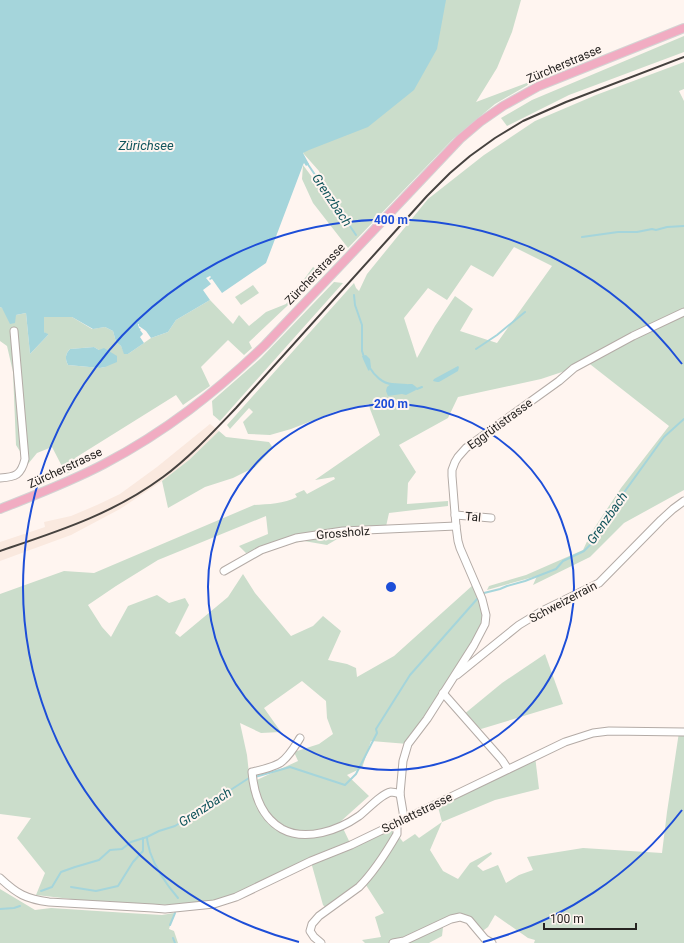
<svg xmlns="http://www.w3.org/2000/svg" width="684" height="943" font-family="Roboto,sans-serif">
<style>
.built{fill:#fae9df}
.green{fill:#cbddcb;fill-rule:evenodd}
.water{fill:#a5d5db}
.lines{fill:none;stroke-linecap:round;stroke-linejoin:round}
.stream{stroke:#a5d5db;stroke-width:2}
.minor-casing{stroke:#b4aba6;stroke-width:9}
.major-casing{stroke:#d4d3d3;stroke-width:10}
.minor{stroke:#fff;stroke-width:7}
.major{stroke:#f1acc2;stroke-width:8}
.rail{stroke:#46423f;stroke-width:2}
.ring{fill:none;stroke:#1d4ed8;stroke-width:2}
.labels{text-anchor:middle;dominant-baseline:central;stroke-width:4;stroke-linejoin:round;paint-order:stroke}
.street-label{font-size:12px;fill:#262321;stroke:#fff5f0}
.water-label{font-size:13px;font-style:italic;fill:#11555c;stroke:#fff5f0}
.centre{fill:#1d4ed8;stroke:#fff5f0;stroke-width:2}
.ring-label{font-size:12px;text-anchor:middle;font-weight:bold;fill:#1d4ed8;stroke:#fff5f0;stroke-width:4;stroke-linejoin:round;paint-order:stroke}
</style>
<rect width="100%" height="100%" fill="#fff5f0"/>
<polygon class="built" points="210,424 219,431 189,460 162,481 120,509 71,535 0,561 0,542 45,527 44,522 71,516 97,505 120,494 157,467"/>
<g class="green">
<polygon points="439,0 521,0 512,32 497,68 476,102 540,78 495,104 453,139 348,248 313,203 302,179 303,165 312,177 321,177 319,171 303,153"/>
<polygon points="684,36 684,52 569,95 507,126 501,118 532,100"/>
<path d="M684 62V89L679 91 684 101V490L624 523 590 557 533 585 537 576 487 590 489 586 526 575 583 550 591 533 621 488 669 426 586 361 574 368 541 379 458 397 448 418 399 445 416 472 408 483 407 504 448 501V506L389 513 385 531 344 535 327 545 304 541 246 553 239 546 268 534 266 516 158 560 116 586 88 605 102 627 111 637 128 606 157 595 169 603 185 598 189 605 175 633 180 637 228 597 243 574 255 593 291 636 313 626 323 616 341 631 328 660 347 664 356 668 357 677 394 656 473 585 479 593 485 624 408 744 371 741 362 768 347 775 369 796 340 822 351 845 395 824 397 834 403 842 415 834 419 838 442 822 437 803 535 756 539 789 495 800 442 822 430 850 443 871 458 879 470 863 491 852 492 854 477 866 483 871 498 865 506 883 519 875 533 870 527 857 583 848 662 853 667 812 679 732H684V943H534L535 940 528 938 495 915 488 927 480 933 470 920 444 919 442 936 429 943H365L362 940 381 937 375 917 384 913 364 882 327 909 323 905 311 862 236 897 192 906 89 901 36 895 45 873 17 838 31 818 0 814V594L64 571 94 573 254 505C268 504 284 504 297 497L295 494 304 490 307 494 335 479 334 477 315 480 380 435 370 409 369 404 337 411 291 429 270 435 248 434 243 422 253 412 249 408 230 429 227 425 354 283 356 288 359 291 367 274 428 199 484 155 535 121 596 95ZM514 247 552 266 497 343 460 331 473 309 455 296 435 326 417 358 404 318 428 288 447 300 471 265 493 277ZM302 681 326 701 327 718 333 734 319 744 294 752 298 761 250 783 247 755 240 723 261 733 281 732 264 708Z"/>
<path d="M313 267 322 273 249 342 252 348 244 355 228 340 201 367 210 386 183 405 176 395 75 458 80 467 66 474 52 447 37 453 28 464 16 445 13 372 7 346 0 341V307L16 315 26 313 30 354 48 335 44 332V317H72L92 329 105 327 113 331 116 342 121 346 125 354H128L151 338 168 332 176 320 210 300 233 324 239 315 249 326 266 312 286 304ZM94 347 99 350 105 367 100 368 68 365C65 359 65 354 70 349Z"/>
<polygon points="334,282 343,283 220,421 213,415 212,401 261,358"/>
<polygon points="253,285 259,293 241,305 235,297"/>
<polygon points="219,431 226,437 269,442 273,448 255,467 233,478 205,487 168,508 162,481 189,460"/>
<polygon points="545,654 563,704 481,729 473,726 463,715 502,683"/>
<polygon points="0,889 35,910 51,908 128,913 162,915 174,913 169,929 174,931 178,943 0,943"/>
</g>
<g class="water">
<polygon points="0,0 446,0 437,49 414,90 368,127 309,150 303,153 309,164 306,166 304,163 303,165 266,263 222,293 212,279 210,280 209,279 211,277 210,276 206,278 211,284 203,290 210,300 176,320 168,332 151,338 146,331 139,326 139,324 138,324 139,328 141,329 140,330 143,334 140,337 144,343 128,354 124,354 121,346 116,342 113,331 105,327 93,329 72,317 44,317 44,332 48,334 48,335 30,354 26,313 16,315 15,323 10,324 2,308 0,307"/>
<path d="M94 347 99 350 104 348 117 356V362L105 367 100 368 68 365C65 359 65 354 70 349Z"/>
<polygon points="366,355 370,359 371,367 369,371 368,370 363,359 362,356"/>
<polygon points="458,366 459,367 458,371 439,382 437,382 433,381 434,379"/>
<polygon points="392,383 407,384 415,386 416,390 406,395 402,394 388,396 386,391 387,387"/>
</g>
<g class="lines">
<g class="stream">
<polyline points="307,163 356,235"/>
<polyline points="582,237 618,232 637,232 652,229 656,230 667,227 684,226"/>
<polyline points="354,295 355,305 362,325 362,351 364,357"/>
<polyline points="476,349 497,335 525,312"/>
<path d="M370 368C374 375 383 384 392 384"/>
<polyline points="409,385 412,385 417,389 422,387"/>
<polyline points="484,593 500,589 507,586 525,581 556,569 563,561 584,551 592,543 594,534 664,437 684,419"/>
<polyline points="255,777 290,767 345,785 356,774 377,733 376,729 410,675 478,598"/>
<polyline points="71,887 96,891 118,886 133,862 143,851 143,838"/>
<polyline points="41,891 52,887 61,872 75,867 99,860 110,850 122,849 131,842 147,837"/>
<path d="M178 898C166 884 156 870 150 852 149 847 147 842 147 837L159 831 175 826 249 778"/>
<polyline points="0,909 14,908 20,906"/>
<polyline points="170,925 175,913"/>
<polyline points="173,938 175,943"/>
</g>
<g class="minor-casing">
<g id="minor">
<path d="M0 478C16 477 21 475 25 459L14 331"/>
<polyline points="455,515 468,516 491,518"/>
<polyline points="224,571 261,550 296,538 343,531 456,526"/>
<polyline points="457,675 519,625 542,611 599,583 661,520 673,509 684,501"/>
<polyline points="443,693 502,760 508,769"/>
<path d="M300 738C295 746 289 757 280 763 271 768 261 770 252 772 254 795 261 817 282 829 306 842 339 830 359 816 368 809 381 794 391 792 394 792 397 793 400 794"/>
<polyline points="404,820 403,812 400,794 403,761 408,744 427,719 474,645 485,624 486,615 482,599 460,548 458,541 456,526 452,476 452,470 455,462 458,457 466,448 559,381 574,368 633,336 684,312"/>
<path d="M0 878C17 894 26 899 49 902L153 908 165 909 214 904 236 897 311 861 351 845 565 742 593 733 609 731 684 732"/>
<path d="M321 943 314 937 310 931 312 924 319 916 359 887C374 872 386 853 397 834V828L395 824"/>
<polyline points="393,943 404,941 451,919 460,917 469,920 485,939 492,943"/>
</g>
</g>
<g class="major-casing">
<path id="major" d="M0 509C35 495 70 482 104 464 165 432 215 393 265 345L460 139 480 122 503 106 539 86 684 28"/>
</g>
<use href="#minor" class="minor"/>
<use href="#major" class="major"/>
<path class="rail" d="M0 551C59 531 113 514 163 477 190 457 213 432 236 408L427 196 450 173 470 156 495 138 523 121 566 102 684 57"/>
</g>
<g class="ring">
<circle cx="391" cy="587" r="183"/>
<path d="M682 810A367 367 0 0 1 483 942M299 942A367 367 0 1 1 682 364"/>
</g>
<g class="labels">
<g class="street-label">
<text transform="translate(564 64) rotate(-23)">Zürcherstrasse</text>
<text transform="translate(315 274) rotate(-46)">Zürcherstrasse</text>
<text transform="translate(500 424) rotate(-36)">Eggrütistrasse</text>
<text transform="translate(65 468) rotate(-25)">Zürcherstrasse</text>
<text transform="translate(473 517) rotate(5)">Tal</text>
<text transform="translate(343 533) rotate(-5)">Grossholz</text>
<text transform="translate(563 602) rotate(-28)">Schweizerrain</text>
<text transform="translate(417 813) rotate(-26)">Schlattstrasse</text>
</g>
<g class="water-label">
<text x="146" y="145">Zürichsee</text>
<text transform="translate(332 200) rotate(56)">Grenzbach</text>
<text transform="translate(607 518) rotate(-55)">Grenzbach</text>
<text transform="translate(205 807) rotate(-33)">Grenzbach</text>
</g>
</g>
<circle cx="391" cy="587" r="6" class="centre"/>
<g class="ring-label">
<text x="391" y="224">400 m</text>
<text x="391" y="408">200 m</text>
</g>
<path d="M544 923v6h92v-6" fill="none" stroke="#262321" stroke-width="2"/>
<text x="550" y="923" font-size="12" fill="#262321" stroke="#fff5f0" stroke-width="3" paint-order="stroke">100 m</text>
</svg>
